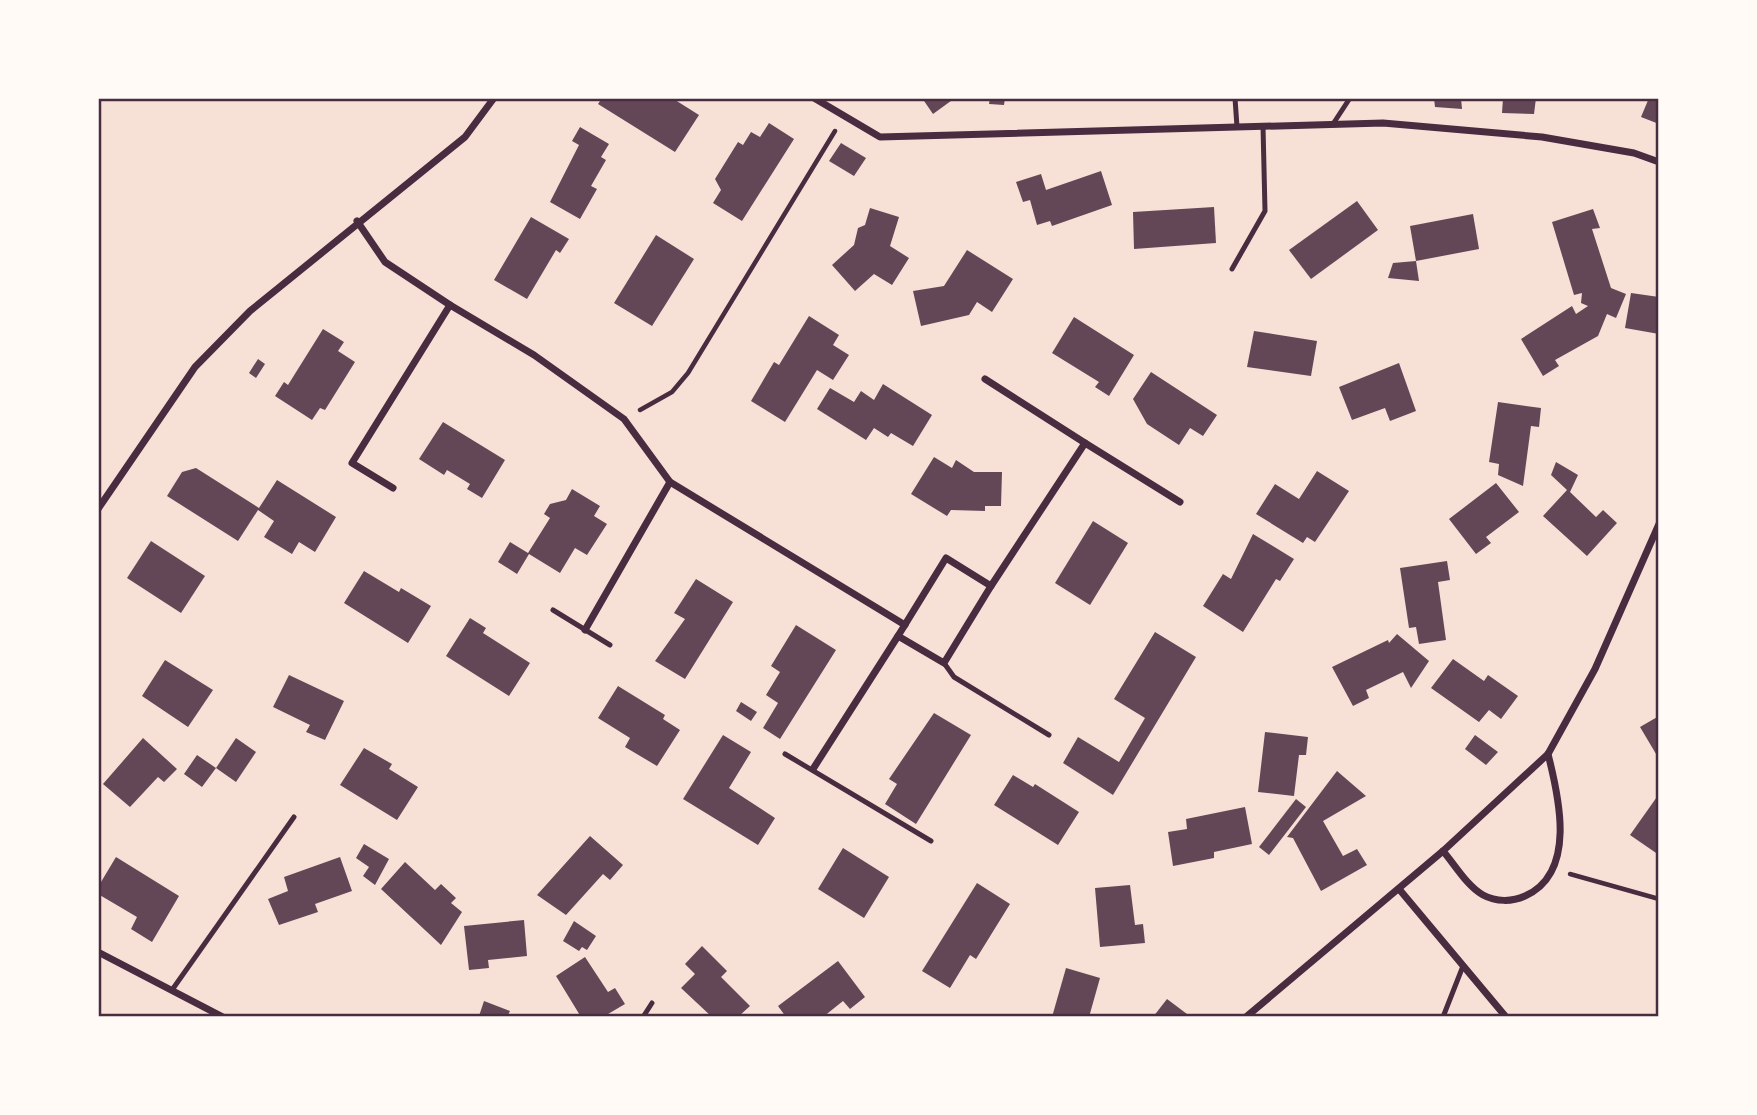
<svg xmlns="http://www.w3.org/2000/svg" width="1757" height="1115" font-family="'DM Sans',sans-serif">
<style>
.building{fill:#644757}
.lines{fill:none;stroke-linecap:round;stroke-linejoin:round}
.path{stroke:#4a2c40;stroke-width:4.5}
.service{stroke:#4a2c40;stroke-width:5}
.minor{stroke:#4a2c40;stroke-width:7}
.neatline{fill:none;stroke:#4a2c40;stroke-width:2.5}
</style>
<rect width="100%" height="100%" fill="#f7e1d7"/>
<g class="building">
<polygon points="602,98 672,98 699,115 675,152 598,104"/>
<polygon points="922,98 955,98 933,114"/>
<polygon points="990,98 1005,98 1004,105 989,104"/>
<polygon points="1434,98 1461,98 1462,109 1435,107"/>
<polygon points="1503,98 1536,98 1534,114 1502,113"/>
<polygon points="1649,98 1659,98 1659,124 1641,117"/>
<polygon points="769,123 794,139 742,221 713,203 721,190 715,179 738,142 743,145 751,132 760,137"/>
<polygon points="580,127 609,144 601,157 606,160 591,186 597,189 580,219 550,202 579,145 572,141"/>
<polygon points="841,143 866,158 854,176 829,161"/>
<polygon points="1101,171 1112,205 1052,226 1050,221 1037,225 1030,200 1023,202 1016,182 1041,174 1046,190"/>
<polygon points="1357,201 1378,230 1311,279 1289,250"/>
<polygon points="1214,207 1216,243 1134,249 1133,212"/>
<polygon points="870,208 899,217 890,246 909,258 892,285 874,274 855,291 832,265 854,245 858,228 865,225"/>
<polygon points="1593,209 1600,228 1592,229 1611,288 1626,294 1616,318 1607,314 1598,336 1555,360 1559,366 1543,376 1521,339 1572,306 1576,314 1588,306 1581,303 1582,293 1574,295 1552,222"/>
<polygon points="1473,214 1479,249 1416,261 1410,226"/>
<polygon points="531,217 569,239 560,253 556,250 527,299 494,280"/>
<polygon points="656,235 694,259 652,326 614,303"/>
<polygon points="967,250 1013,279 992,312 977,302 969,315 921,326 913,291 944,286"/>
<polygon points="1416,261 1419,281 1388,278 1393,263"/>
<polygon points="1631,293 1659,297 1659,334 1625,328"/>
<polygon points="809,316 839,335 833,345 849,355 833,380 817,370 785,422 751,401 774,362 779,365"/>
<polygon points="1074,317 1134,355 1109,396 1095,387 1099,382 1052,353"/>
<polygon points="323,329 344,342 338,351 355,362 325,410 320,408 312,420 275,396 284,382 288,385"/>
<polygon points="1254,331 1317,341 1311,376 1247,367"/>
<polygon points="258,359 265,364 256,378 249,373"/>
<polygon points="1399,363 1416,411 1390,421 1385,408 1352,420 1339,387"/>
<polygon points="1151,372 1217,415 1203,436 1190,428 1179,445 1147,424 1133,399"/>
<polygon points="883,384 932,415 913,446 891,433 888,437 874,428 866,440 817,409 830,388 854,402 861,391 874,400"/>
<polygon points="1498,402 1541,408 1539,427 1531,426 1523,486 1498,475 1499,464 1489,462"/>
<polygon points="443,422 505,460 482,498 467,489 470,484 447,470 444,475 419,459"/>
<polygon points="934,457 952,468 956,460 974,472 1002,472 1001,506 985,506 985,511 951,510 947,516 911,494"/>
<polygon points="1556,462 1578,475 1570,492 1596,517 1603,510 1617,523 1587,556 1543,516 1567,490 1551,475"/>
<polygon points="196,468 259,508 277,480 336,517 315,552 299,542 292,554 264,537 274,521 258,510 238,541 167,496 182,472"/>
<polygon points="1317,471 1349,491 1315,542 1307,537 1303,543 1256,514 1275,484 1299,499"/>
<polygon points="1496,483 1519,512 1486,537 1491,543 1476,554 1449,519"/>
<polygon points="572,489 600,506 594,516 607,524 587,555 575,548 560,573 529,554 517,574 498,562 510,542 528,553 550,518 544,514 550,504 566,500"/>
<polygon points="1093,521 1128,543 1090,605 1055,583"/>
<polygon points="1253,534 1294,559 1280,581 1276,579 1243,632 1203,606 1223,574 1231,579"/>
<polygon points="151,541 205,576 181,613 127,578"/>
<polygon points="1447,561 1450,580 1438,582 1446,640 1419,644 1416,627 1409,628 1400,568"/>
<polygon points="364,571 399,592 401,588 431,606 408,643 344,603"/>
<polygon points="696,579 733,602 685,679 655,661 685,619 674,613"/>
<polygon points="470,618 486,628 483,633 530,663 509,696 446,656"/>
<polygon points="796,625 836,650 780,739 763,728 778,703 766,695 780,672 771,666"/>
<polygon points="1155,632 1196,657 1113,795 1063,763 1078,737 1119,762 1145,718 1114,699"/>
<polygon points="1397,634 1429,661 1411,688 1403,672 1366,690 1369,698 1353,706 1332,667 1388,640 1389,643"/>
<polygon points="1453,659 1484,681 1488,675 1518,696 1501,719 1489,710 1479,722 1431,688"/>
<polygon points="165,660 213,690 188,727 142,696"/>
<polygon points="289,675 344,701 325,740 306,732 310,725 273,707"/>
<polygon points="618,686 665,715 663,719 680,730 657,766 625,747 630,738 598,718"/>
<polygon points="741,702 757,712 751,721 736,711"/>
<polygon points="934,713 971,735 916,824 885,804 897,784 889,779"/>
<polygon points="1659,716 1659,759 1640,727"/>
<polygon points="1265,732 1308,737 1306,755 1299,755 1294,796 1258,792"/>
<polygon points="723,735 751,752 729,788 775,818 758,845 683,799"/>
<polygon points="1475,735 1498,752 1486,765 1465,749"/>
<polygon points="143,738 177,769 164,782 158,777 130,807 103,784"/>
<polygon points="236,738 256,752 236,782 216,768 202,787 184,774 197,755 216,768"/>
<polygon points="364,748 392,764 389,769 418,787 397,820 340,785"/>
<polygon points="1337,771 1366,796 1323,821 1343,856 1357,849 1367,865 1321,891 1293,838 1287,837"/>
<polygon points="1013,775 1033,787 1035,784 1079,812 1058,845 994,805"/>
<polygon points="1659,794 1659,855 1630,835"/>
<polygon points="1296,799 1306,807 1269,855 1259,847"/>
<polygon points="1245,807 1252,844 1214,852 1214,858 1173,866 1168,832 1187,829 1186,819"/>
<polygon points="590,836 623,865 610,880 603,874 566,915 537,895"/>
<polygon points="364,844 389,859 375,885 363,876 369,867 356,858"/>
<polygon points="843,848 889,877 864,918 818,889"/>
<polygon points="116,857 179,896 152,942 131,929 137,917 98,894 98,887"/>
<polygon points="340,857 352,891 315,904 318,912 279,925 268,899 288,891 284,877"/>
<polygon points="405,862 435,890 441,884 456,898 451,903 462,912 441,945 381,889"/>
<polygon points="977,883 1010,904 976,959 970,955 950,988 922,971"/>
<polygon points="1130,885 1135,925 1143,924 1145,943 1100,947 1095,888"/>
<polygon points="524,920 527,956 488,960 489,968 469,970 464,926"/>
<polygon points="574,921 596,936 587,950 582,947 579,951 563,941"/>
<polygon points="702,946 727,971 721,977 750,1006 738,1017 712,1017 681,988 695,974 685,964"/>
<polygon points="585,957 608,992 615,988 625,1004 603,1017 581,1017 556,976"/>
<polygon points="838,961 865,997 850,1009 843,1001 823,1017 786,1017 778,1006"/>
<polygon points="1066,968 1100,978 1089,1017 1052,1017"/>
<polygon points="1167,999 1187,1014 1186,1017 1153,1017"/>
<polygon points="484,1001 510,1011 507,1017 479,1016"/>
</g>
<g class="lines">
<g class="path">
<polyline points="640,410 672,392 688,373 835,131"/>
<polyline points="1570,874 1659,899"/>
</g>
<g class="service">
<polyline points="1235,98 1237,127"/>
<polyline points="1333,124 1350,98"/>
<polyline points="1232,269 1265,211 1263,126"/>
<polyline points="553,610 610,645"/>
<polyline points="944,663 954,677 1049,735"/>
<polyline points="785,754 931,841"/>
<polyline points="172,990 294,817"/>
<polyline points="643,1017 652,1003"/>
<polyline points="1443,1017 1463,966"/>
</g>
<g class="minor">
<polyline points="814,98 880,137 1383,123 1542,137 1634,153 1659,162"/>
<polyline points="357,221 385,262 450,305 534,355 624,419 670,482 905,625"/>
<polyline points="985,379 1085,443"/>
<polyline points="393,488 352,463 450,305"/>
<polyline points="98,509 195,367 250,311 465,137 494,98"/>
<polygon points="946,558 991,586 944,663 898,636"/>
<polyline points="991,586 1085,443 1180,502"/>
<polyline points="585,630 670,482"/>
<polyline points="813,769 898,636"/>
<path d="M1443 851C1455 865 1467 886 1483 895 1496 902 1512 902 1525 896 1577 873 1559 797 1548 754"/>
<polyline points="1399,889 1506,1017"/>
<polyline points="98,952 223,1017"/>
<polyline points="1246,1017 1443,851 1548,754 1595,669 1659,524"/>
</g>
</g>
<rect width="1757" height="1115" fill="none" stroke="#fffaf5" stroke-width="200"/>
<rect x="100" y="100" width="1557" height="915" class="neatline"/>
</svg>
